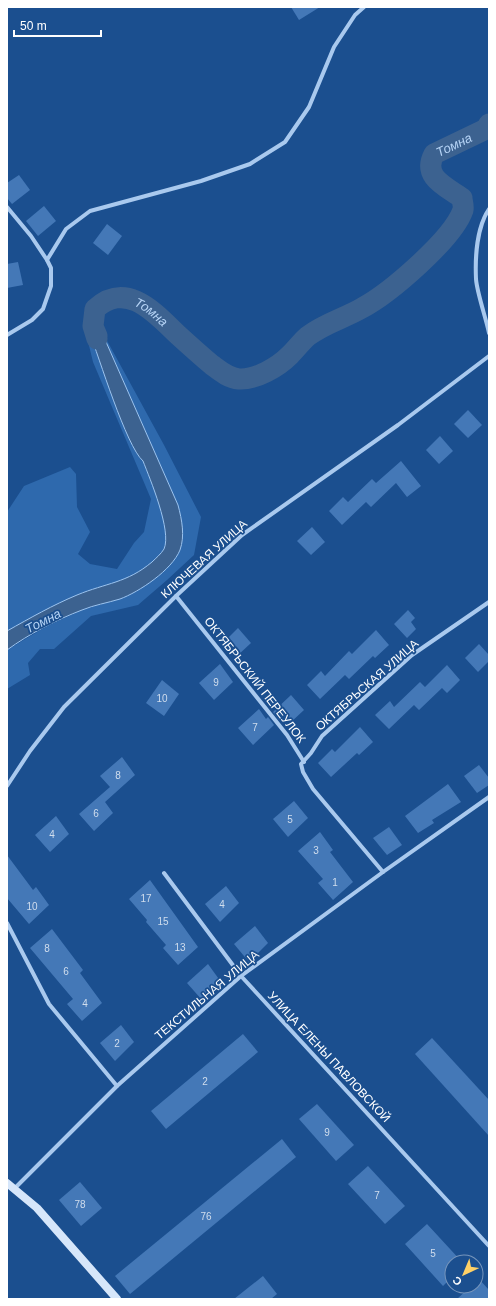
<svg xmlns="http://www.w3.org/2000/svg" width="496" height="1306" font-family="Helvetica,sans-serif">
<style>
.green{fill:#2e69ad}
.water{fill:#3c6290;stroke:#9cc4f0}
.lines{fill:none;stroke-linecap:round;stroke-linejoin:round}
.river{stroke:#3c6290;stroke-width:21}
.building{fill:#4478b7}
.street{stroke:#a9c9ee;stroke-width:4}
.secondary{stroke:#d6e6fa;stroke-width:8}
.labels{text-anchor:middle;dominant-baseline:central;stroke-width:3.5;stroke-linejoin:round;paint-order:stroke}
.number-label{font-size:10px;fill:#d0dded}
.street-label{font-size:12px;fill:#fff;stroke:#1b4f8f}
.water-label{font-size:13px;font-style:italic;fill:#b5d3f5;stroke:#1b4f8f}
</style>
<rect width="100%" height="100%" fill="#1b4f8f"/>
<g class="green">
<polygon points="99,326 164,445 201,517 194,555 167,580 138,605 91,616 54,649 40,649 28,663 30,675 7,689 7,650 47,626 82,610 119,599 137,591 180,551 183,538 181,518 170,487"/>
<path d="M89 331C99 356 126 446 143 461 150 479 172 531 164 548 159 560 141 573 130 578 90 598 48 614 7 631V512L24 486 70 467 76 474 77 507 90 532 78 554 90 564 117 569 134 543 144 532 151 499 93 362 86 333Z"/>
</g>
<path class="water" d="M99 326 178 505C182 520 185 536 180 550 172 570 139 592 120 599 107 603 94 605 82 610 56 620 29 634 7 650V631C30 618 53 605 77 595 106 583 127 583 152 562 156 558 161 554 164 549 172 531 150 479 143 461 126 446 99 357 89 331Z"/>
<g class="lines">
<path class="river" id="s1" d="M97 336 94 329 97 339 93 326 95 309C127 280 155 313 178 335 189 345 200 355 212 365 220 371 228 378 239 379 256 380 278 367 290 355 296 349 302 341 308 336 325 323 345 318 362 308 390 293 453 239 463 210 464 206 462 201 462 198 445 186 422 177 434 154L486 129 489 124"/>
</g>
<g class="building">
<polygon points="291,7 320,7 299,20"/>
<polygon points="19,175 30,190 12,204 7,198 7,183"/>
<polygon points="44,206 56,221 38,236 26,221"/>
<polygon points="107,224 122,236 108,255 93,243"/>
<polygon points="18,262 23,285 7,288 7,264"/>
<polygon points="468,410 482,425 468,438 454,424"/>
<polygon points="440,436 453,451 439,464 426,450"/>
<polygon points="401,461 421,486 407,497 396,483 371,507 366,502 342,525 329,511 343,497 348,502 372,479 376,483"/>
<polygon points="312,527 325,542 311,555 297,541"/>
<polygon points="408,610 415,618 411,622 416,629 407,638 394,624"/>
<polygon points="238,628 251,643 237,656 224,642"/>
<polygon points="376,630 389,645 375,658 373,656 349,679 345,675 320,699 307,685 321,671 325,676 349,651 352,654"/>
<polygon points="479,644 489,655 489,661 478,672 465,658"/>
<polygon points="220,664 233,682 214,700 199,683"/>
<polygon points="447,665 460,680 447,693 442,688 419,710 414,705 389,729 375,715 390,701 394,707 420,682 425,687"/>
<polygon points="162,680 179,694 164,716 146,703"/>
<polygon points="291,695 304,710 290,723 283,716 279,720 273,712"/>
<polygon points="259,709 266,719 268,717 274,725 253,745 238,728"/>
<polygon points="360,727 373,742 359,755 357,753 331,777 318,763 332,749 335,752"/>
<polygon points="122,757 135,775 105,802 113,813 94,831 79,814 110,787 100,776"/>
<polygon points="479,765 489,778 489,785 477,793 464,776"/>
<polygon points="448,784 461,802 432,820 434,823 418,833 405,816"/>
<polygon points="294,801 308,818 288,837 273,819"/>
<polygon points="56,816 69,834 50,852 35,835"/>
<polygon points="389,827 402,845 387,855 373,838"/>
<polygon points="320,832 333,850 330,852 353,882 333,900 318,883 323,879 298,851"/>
<polygon points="7,855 33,890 36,887 49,905 29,924 7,898"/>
<polygon points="150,880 198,947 178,965 163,948 166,945 146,922 147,920 129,899"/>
<polygon points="226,886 239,903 220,922 205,904"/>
<polygon points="255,926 268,943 249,962 234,944"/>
<polygon points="52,929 83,970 80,973 102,1003 82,1021 67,1004 73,999 30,948"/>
<polygon points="208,964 221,982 202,1000 187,983"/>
<polygon points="121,1025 134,1042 115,1061 100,1043"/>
<polygon points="243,1034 258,1052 166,1129 151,1111"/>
<polygon points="432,1038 489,1100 489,1136 415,1054"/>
<polygon points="317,1104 354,1145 336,1161 299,1119"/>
<polygon points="282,1139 296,1157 130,1294 115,1276"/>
<polygon points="368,1166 405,1206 385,1224 348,1184"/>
<polygon points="80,1182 102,1208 81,1226 59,1200"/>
<polygon points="427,1224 462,1262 452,1262 452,1277 443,1286 405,1244"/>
<polygon points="263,1276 277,1294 271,1299 234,1299"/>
<polygon points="479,1279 489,1290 489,1299 457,1299 471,1286 476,1286 476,1282"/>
</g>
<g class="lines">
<g class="street">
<polyline points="7,207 31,236 47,260"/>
<path d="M489 209C477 227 475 257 476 279 477 293 486 318 489 333"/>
<polyline points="7,335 32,320 43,309 51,286 51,268 47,260 66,229 90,211 201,181 250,164 285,142 309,107 334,47 355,15 364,7"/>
<polyline points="176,596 287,735 304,762"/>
<polyline points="7,786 30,751 64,707 176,596 242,535 398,425 489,356"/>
<polyline points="383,872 313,789 303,772 301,764 311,753 322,736 412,655 489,602"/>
<polyline points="164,873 241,976 489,1246"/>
<polyline points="7,923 49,1004 117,1086"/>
<polyline points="15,1188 117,1086 241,976 383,872 489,797"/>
</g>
<polyline class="secondary" points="7,1183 37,1208 117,1299"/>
</g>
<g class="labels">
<g class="number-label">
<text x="216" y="682">9</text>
<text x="162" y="698">10</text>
<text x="255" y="727">7</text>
<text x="118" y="775">8</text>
<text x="96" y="813">6</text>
<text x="290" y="819">5</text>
<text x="52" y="834">4</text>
<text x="316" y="850">3</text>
<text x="335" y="882">1</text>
<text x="146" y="898">17</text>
<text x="222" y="904">4</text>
<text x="32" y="906">10</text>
<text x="163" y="921">15</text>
<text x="180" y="947">13</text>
<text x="47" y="948">8</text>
<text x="66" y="971">6</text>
<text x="85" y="1003">4</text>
<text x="117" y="1043">2</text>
<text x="205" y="1081">2</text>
<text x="327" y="1132">9</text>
<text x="377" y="1195">7</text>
<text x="80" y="1204">78</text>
<text x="206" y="1216">76</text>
<text x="433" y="1253">5</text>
</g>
<g class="street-label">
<text transform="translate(204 559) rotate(-42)">КЛЮЧЕВАЯ УЛИЦА</text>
<text transform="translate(255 680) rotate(52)">ОКТЯБРЬСКИЙ ПЕРЕУЛОК</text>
<text transform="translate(367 685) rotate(-41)">ОКТЯБРЬСКАЯ УЛИЦА</text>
<text transform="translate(207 995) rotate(-40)">ТЕКСТИЛЬНАЯ УЛИЦА</text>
<text transform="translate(329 1057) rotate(47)">УЛИЦА ЕЛЕНЫ ПАВЛОВСКОЙ</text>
</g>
<g class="water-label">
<text stroke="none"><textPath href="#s1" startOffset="604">Томна</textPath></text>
<text stroke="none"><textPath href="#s1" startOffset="112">Томна</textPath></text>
<text transform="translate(43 621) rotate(-27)">Томна</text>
</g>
</g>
<rect width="496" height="1306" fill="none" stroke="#ffffff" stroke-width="16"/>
<g transform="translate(464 1274) rotate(224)"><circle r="19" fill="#1b4f8f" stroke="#7695bc"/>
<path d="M0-3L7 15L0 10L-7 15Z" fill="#ffd166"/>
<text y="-6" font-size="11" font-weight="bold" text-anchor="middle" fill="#ffffff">С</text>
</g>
<path d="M14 30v6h87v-6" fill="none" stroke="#ffffff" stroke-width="2"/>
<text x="20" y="30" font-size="12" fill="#ffffff" stroke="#1b4f8f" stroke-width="3" paint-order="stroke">50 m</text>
</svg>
